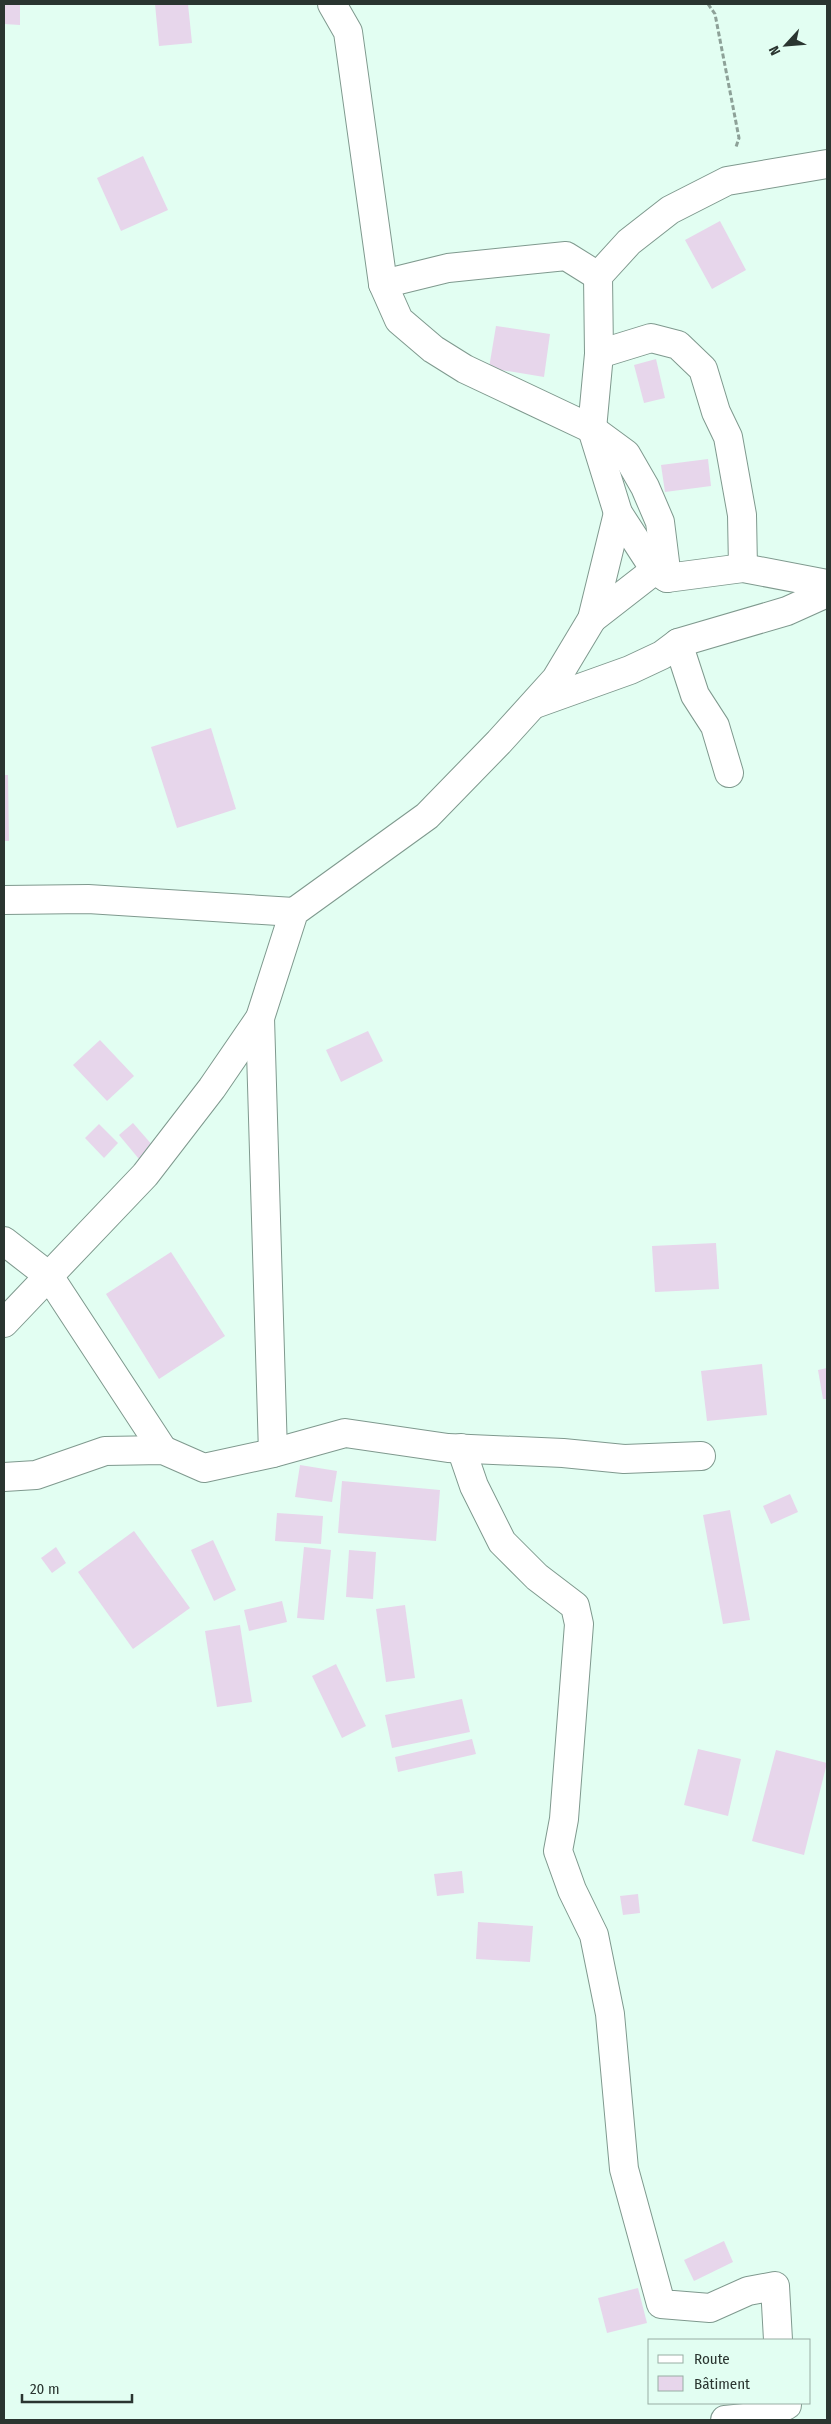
<svg xmlns="http://www.w3.org/2000/svg" width="831" height="2424" font-family="'Fira Sans Condensed',sans-serif">
<style>
.building{fill:#e7d6eb}
.lines{fill:none;stroke-linecap:round;stroke-linejoin:round}
.minor-casing{stroke:#7f998e;stroke-width:30}
.path{stroke:#8da198;stroke-width:3;stroke-dasharray:5 2.5;stroke-linecap:butt}
.minor{stroke:#fff;stroke-width:28}
</style>
<rect width="100%" height="100%" fill="#e2fef2"/>
<g class="building">
<polygon points="4,4 20,4 20,25 4,24"/>
<polygon points="155,4 188,4 192,43 159,46"/>
<polygon points="143,156 168,210 121,231 97,178"/>
<polygon points="720,221 746,270 712,289 685,240"/>
<polygon points="496,326 550,334 544,377 489,368"/>
<polygon points="656,359 665,398 644,403 634,365"/>
<polygon points="708,459 711,486 665,492 661,465"/>
<polygon points="211,728 236,809 177,828 151,747"/>
<polygon points="4,775 8,775 9,841 4,841"/>
<polygon points="368,1031 383,1061 341,1082 326,1050"/>
<polygon points="100,1040 134,1076 107,1101 73,1065"/>
<polygon points="133,1123 153,1146 139,1159 119,1135"/>
<polygon points="99,1124 118,1143 104,1158 85,1138"/>
<polygon points="716,1243 719,1289 655,1292 652,1246"/>
<polygon points="171,1252 225,1336 159,1379 106,1294"/>
<polygon points="762,1364 767,1415 707,1421 701,1371"/>
<polygon points="827,1368 827,1399 823,1399 818,1370"/>
<polygon points="300,1465 337,1471 332,1502 295,1497"/>
<polygon points="342,1481 440,1490 436,1541 338,1533"/>
<polygon points="790,1494 798,1512 771,1524 763,1506"/>
<polygon points="730,1510 750,1620 723,1624 703,1515"/>
<polygon points="277,1513 323,1516 321,1544 275,1541"/>
<polygon points="134,1531 190,1608 133,1649 78,1572"/>
<polygon points="213,1540 236,1590 214,1601 191,1550"/>
<polygon points="56,1547 66,1563 52,1573 41,1558"/>
<polygon points="304,1547 331,1550 324,1620 297,1618"/>
<polygon points="349,1550 376,1552 373,1599 346,1597"/>
<polygon points="282,1601 287,1622 249,1631 244,1610"/>
<polygon points="405,1605 415,1678 386,1682 376,1609"/>
<polygon points="240,1625 252,1702 217,1707 205,1631"/>
<polygon points="336,1664 366,1726 342,1738 312,1676"/>
<polygon points="462,1699 470,1732 392,1748 385,1715"/>
<polygon points="472,1739 476,1754 398,1772 395,1757"/>
<polygon points="698,1749 741,1759 728,1816 684,1805"/>
<polygon points="776,1750 827,1763 804,1855 752,1841"/>
<polygon points="462,1871 464,1893 437,1896 434,1874"/>
<polygon points="638,1894 640,1913 623,1915 620,1896"/>
<polygon points="478,1922 533,1926 530,1962 476,1959"/>
<polygon points="724,2241 733,2262 694,2281 684,2260"/>
<polygon points="638,2288 647,2323 607,2333 598,2298"/>
</g>
<g class="lines">
<g class="minor-casing">
<g id="minor">
<polyline points="332,4 348,32 383,284 399,320 433,349 465,369 592,429 626,454 645,487 660,522 667,578"/>
<polyline points="827,164 727,181 670,210 629,242 598,276 599,354 592,429 618,513 655,570 667,578 743,568 827,584"/>
<polyline points="383,284 448,268 566,256 598,276"/>
<polyline points="599,354 651,338 678,345 703,369 716,412 728,437 742,515 743,568"/>
<polyline points="592,619 655,570"/>
<polyline points="678,643 695,695 715,726 729,773"/>
<polyline points="535,704 630,670 662,655 678,643 787,611 827,593"/>
<polyline points="4,900 88,899 294,912"/>
<polyline points="260,1018 273,1453"/>
<polyline points="4,1241 49,1276 163,1450"/>
<polyline points="4,1323 145,1175 212,1088 260,1018 294,912 427,816 499,742 556,679 592,619 618,513"/>
<polyline points="461,1448 474,1486 502,1542 537,1577 575,1606 579,1624 564,1819 558,1851 572,1890 594,1935 610,2014 624,2169 661,2304 710,2308 748,2291 775,2286 778,2340"/>
<polyline points="4,1477 36,1475 105,1451 163,1450 204,1468 273,1453 345,1433 448,1448 563,1453 624,1459 701,1456"/>
<polyline points="725,2420 764,2416 787,2405 787,2403"/>
</g>
</g>
<polyline class="path" points="708,4 715,14 739,138 736,147"/>
<use href="#minor" class="minor"/>
</g>
<rect width="831" height="2424" fill="none" stroke="#2a3530" stroke-width="10"/>
<rect x="648" y="2339" width="162" height="65" fill="#e2fef2" stroke="#98aea4"/>
<rect x="658" y="2355" width="25" height="8" fill="#ffffff" stroke="#98aea4"/>
<text x="694" y="2364" font-size="15" fill="#2a3530">Route</text>
<rect x="658" y="2376" width="25" height="15" fill="#e7d6eb" stroke="#98aea4"/>
<text x="694" y="2389" font-size="15" fill="#2a3530">Bâtiment</text>
<g transform="translate(786 45) rotate(244)" stroke="#e2fef2" stroke-width="4" paint-order="stroke">
<path d="M0-4L9 19L0 12L-9 19Z" fill="#2a3530"/>
<text y="-8" font-size="14" font-weight="bold" text-anchor="middle" fill="#2a3530">N</text>
</g>
<path d="M22 2394v8h110v-8" fill="none" stroke="#2a3530" stroke-width="2.5"/>
<text x="30" y="2394" font-size="15" fill="#2a3530" stroke="#e2fef2" stroke-width="4" paint-order="stroke">20 m</text>
</svg>
